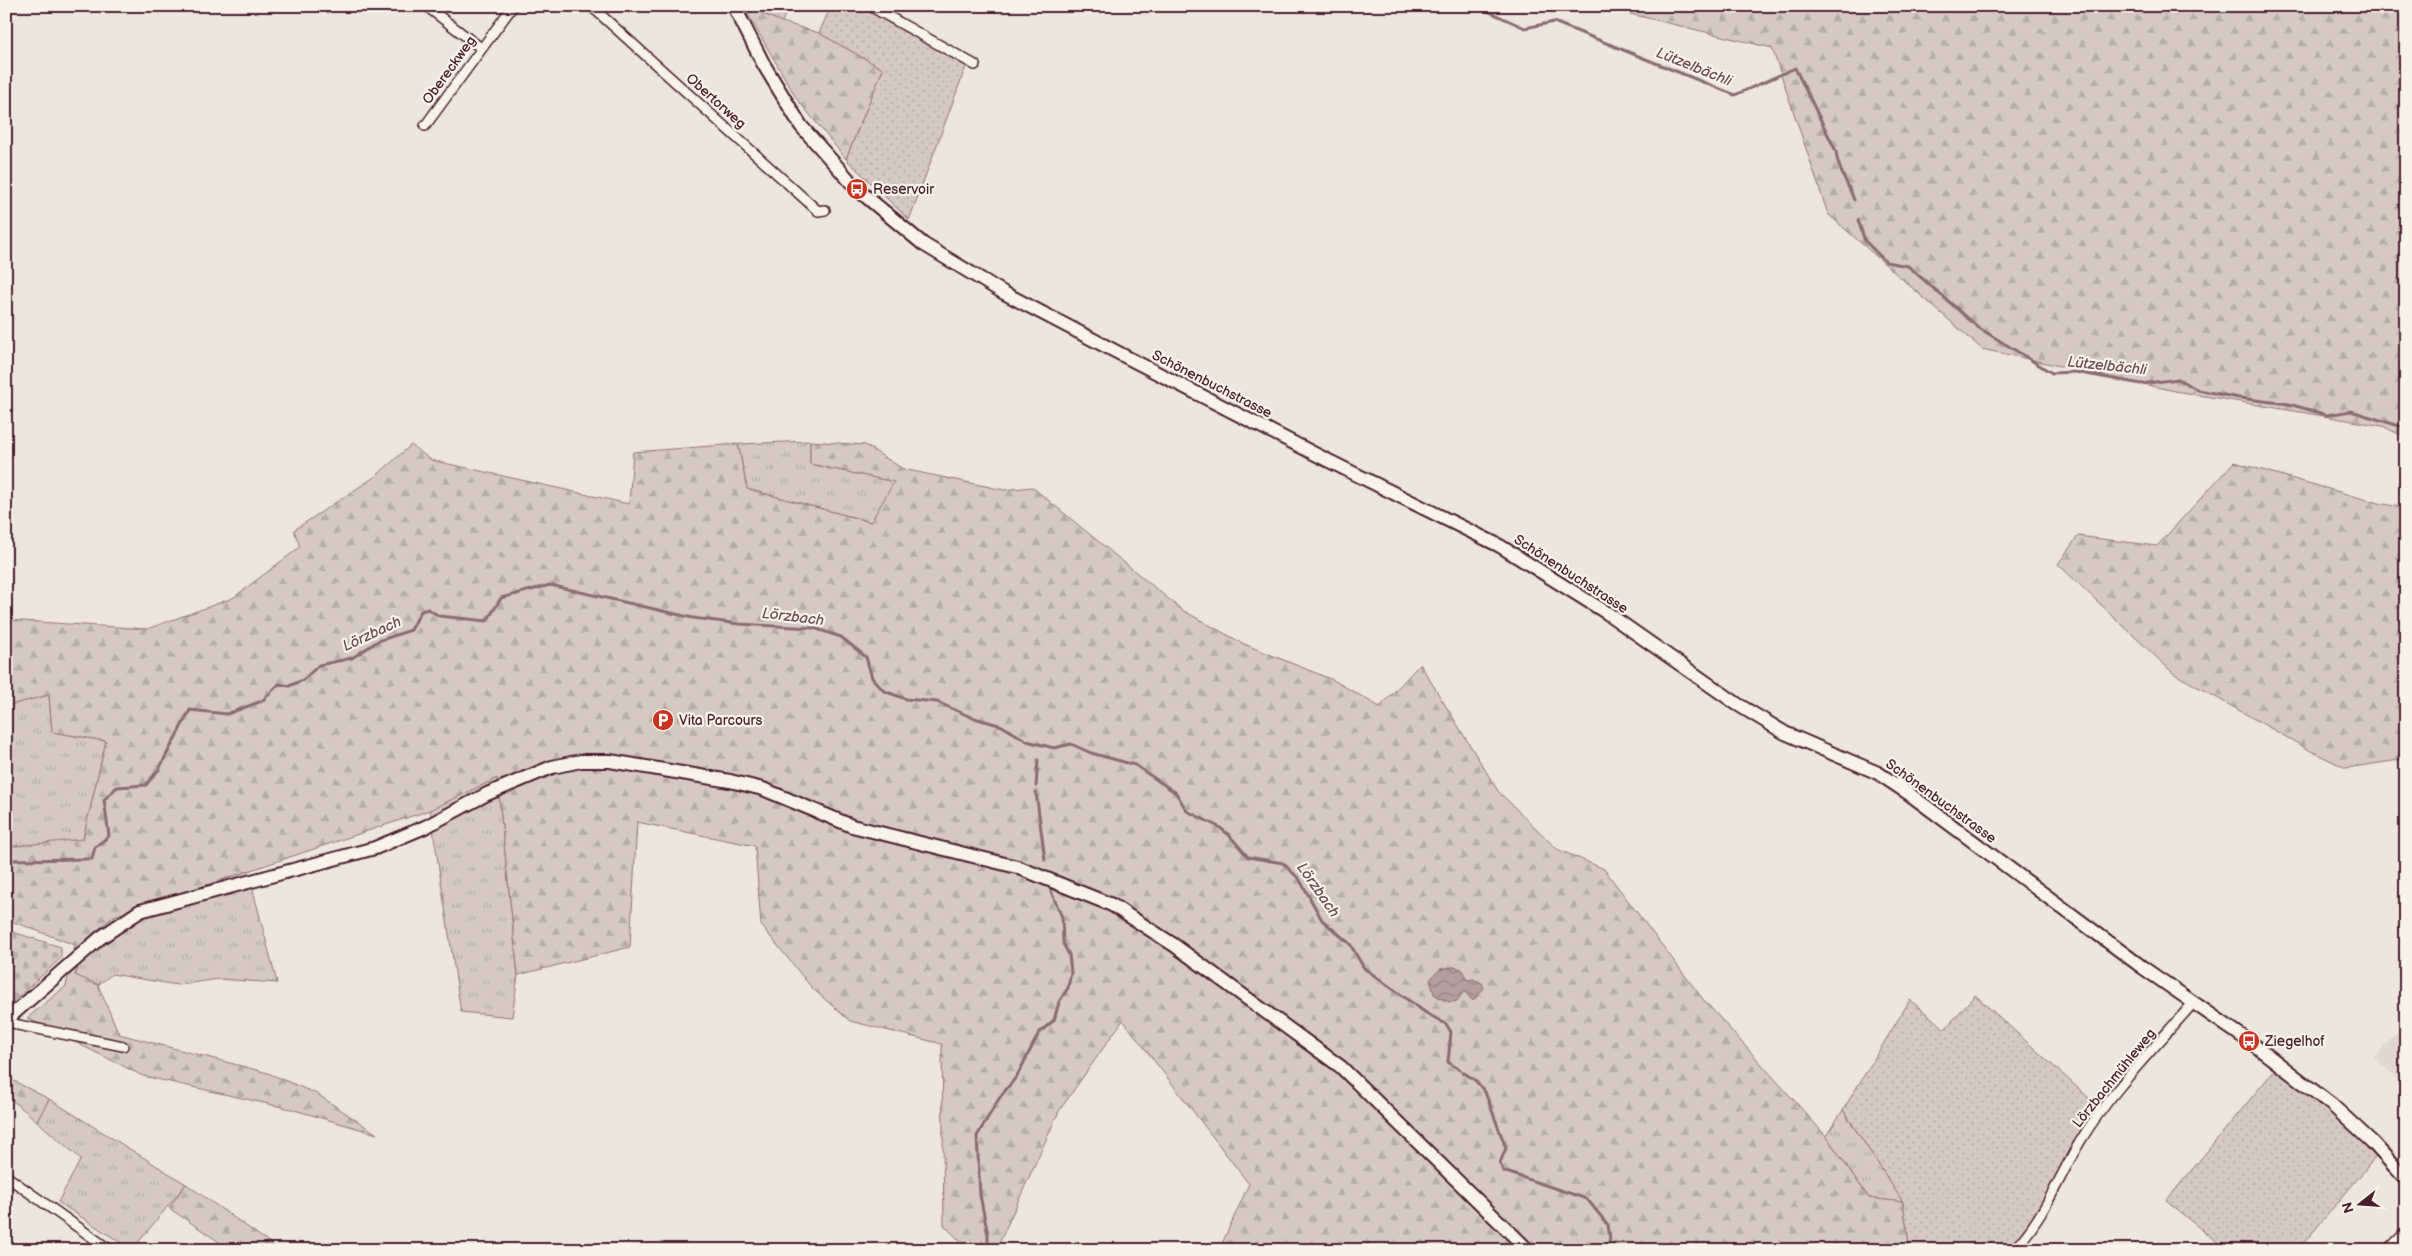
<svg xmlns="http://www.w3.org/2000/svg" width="2412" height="1256" font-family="'Balsamiq Sans',sans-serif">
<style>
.built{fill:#e0d7d0}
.grass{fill:url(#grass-tufts);stroke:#907476}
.forest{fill:url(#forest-firs);stroke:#907476;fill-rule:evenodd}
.cemetery{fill:url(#cemetery-stones);stroke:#907476}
.garden{fill:url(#garden-dots);stroke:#907476}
.water{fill:url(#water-waves);stroke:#896c6f}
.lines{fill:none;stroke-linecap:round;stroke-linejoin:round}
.stream{stroke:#896c6f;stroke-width:3}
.street-casing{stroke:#4a1f2b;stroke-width:12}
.secondary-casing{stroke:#4a1f2b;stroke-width:16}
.street{stroke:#f7f3e8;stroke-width:9}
.secondary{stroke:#f7f3e8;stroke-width:12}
.labels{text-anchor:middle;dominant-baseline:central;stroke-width:4.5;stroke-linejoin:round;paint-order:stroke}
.street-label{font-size:14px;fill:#4a1f2b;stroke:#f7f3e8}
.poi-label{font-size:14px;fill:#4a1f2b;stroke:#f7f3e8;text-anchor:start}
.water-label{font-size:15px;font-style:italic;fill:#6f4c53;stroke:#f7f3e8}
</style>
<defs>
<pattern id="grass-tufts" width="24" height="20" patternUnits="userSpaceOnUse" patternTransform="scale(1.25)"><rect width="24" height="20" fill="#d5c9c2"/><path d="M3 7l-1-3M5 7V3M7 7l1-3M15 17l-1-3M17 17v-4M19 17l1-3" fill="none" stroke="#b8aca7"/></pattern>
<pattern id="forest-firs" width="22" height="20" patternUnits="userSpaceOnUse" patternTransform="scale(1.25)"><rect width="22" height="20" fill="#d5c9c2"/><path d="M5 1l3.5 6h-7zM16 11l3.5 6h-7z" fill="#b8aca7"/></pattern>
<pattern id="cemetery-stones" width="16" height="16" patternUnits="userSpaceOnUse" patternTransform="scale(1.25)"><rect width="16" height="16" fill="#d5c9c2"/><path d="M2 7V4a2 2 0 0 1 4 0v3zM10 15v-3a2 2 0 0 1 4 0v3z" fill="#b8aca7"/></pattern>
<pattern id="garden-dots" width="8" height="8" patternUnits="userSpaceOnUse" patternTransform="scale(1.25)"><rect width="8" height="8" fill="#d5c9c2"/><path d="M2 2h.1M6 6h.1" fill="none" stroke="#b8aca7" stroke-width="1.8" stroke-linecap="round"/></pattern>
<pattern id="water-waves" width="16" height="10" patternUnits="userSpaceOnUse" patternTransform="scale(1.25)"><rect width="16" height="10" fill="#b39f9d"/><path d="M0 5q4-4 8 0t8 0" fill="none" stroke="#948180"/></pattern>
</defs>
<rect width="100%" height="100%" fill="#ece6dd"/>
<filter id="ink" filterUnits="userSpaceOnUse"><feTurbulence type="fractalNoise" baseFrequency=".02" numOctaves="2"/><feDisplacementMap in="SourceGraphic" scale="10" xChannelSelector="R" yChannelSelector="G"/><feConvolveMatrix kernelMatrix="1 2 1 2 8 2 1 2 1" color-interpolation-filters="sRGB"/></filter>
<g filter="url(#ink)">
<polygon class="built" points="2406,1022 2406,1085 2374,1058"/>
<g class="grass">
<polygon points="810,441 810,464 895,482 871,522 747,489 738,444"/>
<polygon points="49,695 52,732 106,741 83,840 6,847 6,706"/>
<polygon points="497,778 518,975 512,1017 461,1012 430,810"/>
<polygon points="248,871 277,983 219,979 177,985 112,974 98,985 75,976 87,939 114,916"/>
<polygon points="49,1099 186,1184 132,1250 58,1202 81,1159 37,1121"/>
<polygon points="1843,1110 1903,1202 1869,1198 1826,1136"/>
</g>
<g class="forest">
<polygon points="743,6 755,6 759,12 782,22 819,33 883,69 846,159 797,99"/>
<polygon points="1618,6 2406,6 2406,438 2383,426 2175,391 1982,349 1828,214 1772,48 1618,11"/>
<path d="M810 441 865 445 903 469 1004 490 1032 487 1182 610 1244 644 1333 680 1380 707 1420 664 1498 791 1557 849 1604 869 1702 998 1826 1136 1869 1198 1903 1202 1910 1250H1219L1249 1184 1123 1020 1059 1111 996 1250H969L944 1225 942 1044 850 1021 812 988 761 925 755 846 637 822 630 947 518 975 497 778 430 810 114 916 87 939 75 975 98 985 119 1034 268 1073 317 1094 377 1134 291 1109 143 1076 27 1018 66 986 75 945 6 919V847L83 839 106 741 52 732 49 695 6 706V620L147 629 233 598 300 547 294 530 376 476 411 445 431 460 629 504 633 452 738 444 747 489 871 522 894 482 810 464ZM1454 967 1465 975 1467 992 1464 991 1457 1000H1443L1434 994 1440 969Z"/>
<polygon points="2234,462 2378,503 2406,508 2406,759 2346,768 2311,751 2173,673 2058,564 2078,536 2157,546"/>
<polygon points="6,1077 49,1099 37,1121 6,1095"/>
<polygon points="186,1184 280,1250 231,1250 169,1208"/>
</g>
<polygon class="cemetery" points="6,930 61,947 61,958 6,1008"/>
<g class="garden">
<polygon points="755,6 788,6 782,22 759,12"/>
<polygon points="831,6 870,6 968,61 909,220 846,159 883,69 819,33"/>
<polygon points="1975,995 2102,1110 2030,1228 2008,1250 1910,1250 1903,1202 1843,1110 1910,1000 1945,1029"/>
<polygon points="2277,1067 2375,1145 2379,1153 2298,1250 2227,1250 2166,1201"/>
</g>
<path class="water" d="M1454 967 1462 969 1467 980 1473 979 1482 983 1484 988 1473 1001 1464 991 1457 1001 1449 1002 1434 994 1430 980C1437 970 1442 968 1454 967Z"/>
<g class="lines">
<g class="stream">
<path d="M1476 6 1525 28 1554 22 1735 95 1795 68 1836 151C1837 168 1848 183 1854 200"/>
<polyline points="1858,220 1865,241 1886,262 1908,266 1979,328 2052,373 2075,372 2141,384 2178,379 2198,390 2239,398 2289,404 2327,415 2351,411 2406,428"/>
<polyline points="1036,786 1038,760"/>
<polyline points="1036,792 1045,860"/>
<polyline points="6,860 92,859 95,847 109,836 104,800 117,787 146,785 159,769 190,710 227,714 262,701 279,684 289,686 303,680 319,665 352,658 378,641 411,630 421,611 428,609 439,616 487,621 501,598 550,585 693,618 739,624 814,628 841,637 866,657 872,678 884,691 906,699 937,702 971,717 1002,726 1027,741 1054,748 1071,744 1091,753 1135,765 1176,793 1187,811 1219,827 1229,835 1248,857 1283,863 1300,880 1322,920 1350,944 1364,968 1426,1013 1446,1024 1451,1032 1448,1062 1476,1081 1485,1092 1506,1148 1500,1163 1503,1171 1587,1199 1608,1225 1610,1239 1605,1250"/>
<polyline points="988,1250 988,1235 980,1195 977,1136 1000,1097 1017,1076 1039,1033 1054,1020 1059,1002 1068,988 1071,972 1069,955 1063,943 1062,917 1050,889"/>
</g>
<g class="street-casing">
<g id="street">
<polyline points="426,6 481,48"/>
<polyline points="591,6 818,211 825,210"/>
<polyline points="870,6 975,65"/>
<polyline points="425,126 513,6"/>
<polyline points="7,1020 18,1025 123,1046"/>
<polyline points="6,1176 110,1250"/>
<path d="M2013 1250C2044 1219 2058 1178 2081 1140 2110 1092 2157 1045 2194 1002"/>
<polyline points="2388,1250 2406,1232"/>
</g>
</g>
<g class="secondary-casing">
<g id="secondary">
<polyline points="734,6 764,65 801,126 857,189 923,244 1004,293 1132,360 1315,454 1500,546 1607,613 1737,704 1785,733 1878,773 1908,793 2142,967 2249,1041 2332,1105 2372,1142 2406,1179"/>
<polyline points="6,1020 100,938 140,911 375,848 425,827 487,794 552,767 581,761 610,761 730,781 763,789 852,826 1017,867 1112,905 1174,945 1341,1067 1528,1250"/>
</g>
</g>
<use href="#street" class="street"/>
<use href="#secondary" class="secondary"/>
</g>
</g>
<defs>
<g id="bus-disc" transform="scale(1.125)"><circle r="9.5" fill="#c8321e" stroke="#f7f3e8"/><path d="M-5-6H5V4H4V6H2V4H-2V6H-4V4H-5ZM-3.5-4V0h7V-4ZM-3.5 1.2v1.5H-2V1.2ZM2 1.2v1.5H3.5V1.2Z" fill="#fff"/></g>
<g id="parking-disc" transform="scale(1.125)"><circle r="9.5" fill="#c8321e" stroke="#f7f3e8"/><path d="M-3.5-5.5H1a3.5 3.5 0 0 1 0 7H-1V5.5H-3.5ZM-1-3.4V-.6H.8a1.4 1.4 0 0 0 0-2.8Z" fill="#fff"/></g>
</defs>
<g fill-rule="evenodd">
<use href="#bus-disc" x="857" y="189"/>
<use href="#parking-disc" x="663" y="720"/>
<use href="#bus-disc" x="2249" y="1041"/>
</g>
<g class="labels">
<g class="street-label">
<text transform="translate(449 70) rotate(-54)">Obereckweg</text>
<text transform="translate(716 101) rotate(42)">Obertorweg</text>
<text transform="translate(1212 384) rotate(27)">Schönenbuchstrasse</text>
<text transform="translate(1571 574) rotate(33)">Schönenbuchstrasse</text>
<text transform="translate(1941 801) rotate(36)">Schönenbuchstrasse</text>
<text transform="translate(2114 1078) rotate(-51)">Lörzbachmühleweg</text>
</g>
<g class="poi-label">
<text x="873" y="189">Reservoir</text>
<text x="679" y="720">Vita Parcours</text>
<text x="2265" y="1041">Ziegelhof</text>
</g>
<g class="water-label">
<text transform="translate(1694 67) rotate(22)">Lützelbächli</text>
<text transform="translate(2107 366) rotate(6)">Lützelbächli</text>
<text transform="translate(793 617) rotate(7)">Lörzbach</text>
<text transform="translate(372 634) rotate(-25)">Lörzbach</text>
<text transform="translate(1318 890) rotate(55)">Lörzbach</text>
</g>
</g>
<rect width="2412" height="1256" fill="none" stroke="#f7f3e8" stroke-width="25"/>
<rect x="12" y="12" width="2387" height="1231" fill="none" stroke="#4a1f2b" stroke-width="2" filter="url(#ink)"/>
<g transform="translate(2360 1204) rotate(253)" stroke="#f7f3e8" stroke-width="4" paint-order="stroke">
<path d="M0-4L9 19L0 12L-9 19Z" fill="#4a1f2b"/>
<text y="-8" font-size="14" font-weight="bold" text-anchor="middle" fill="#4a1f2b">N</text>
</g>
</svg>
